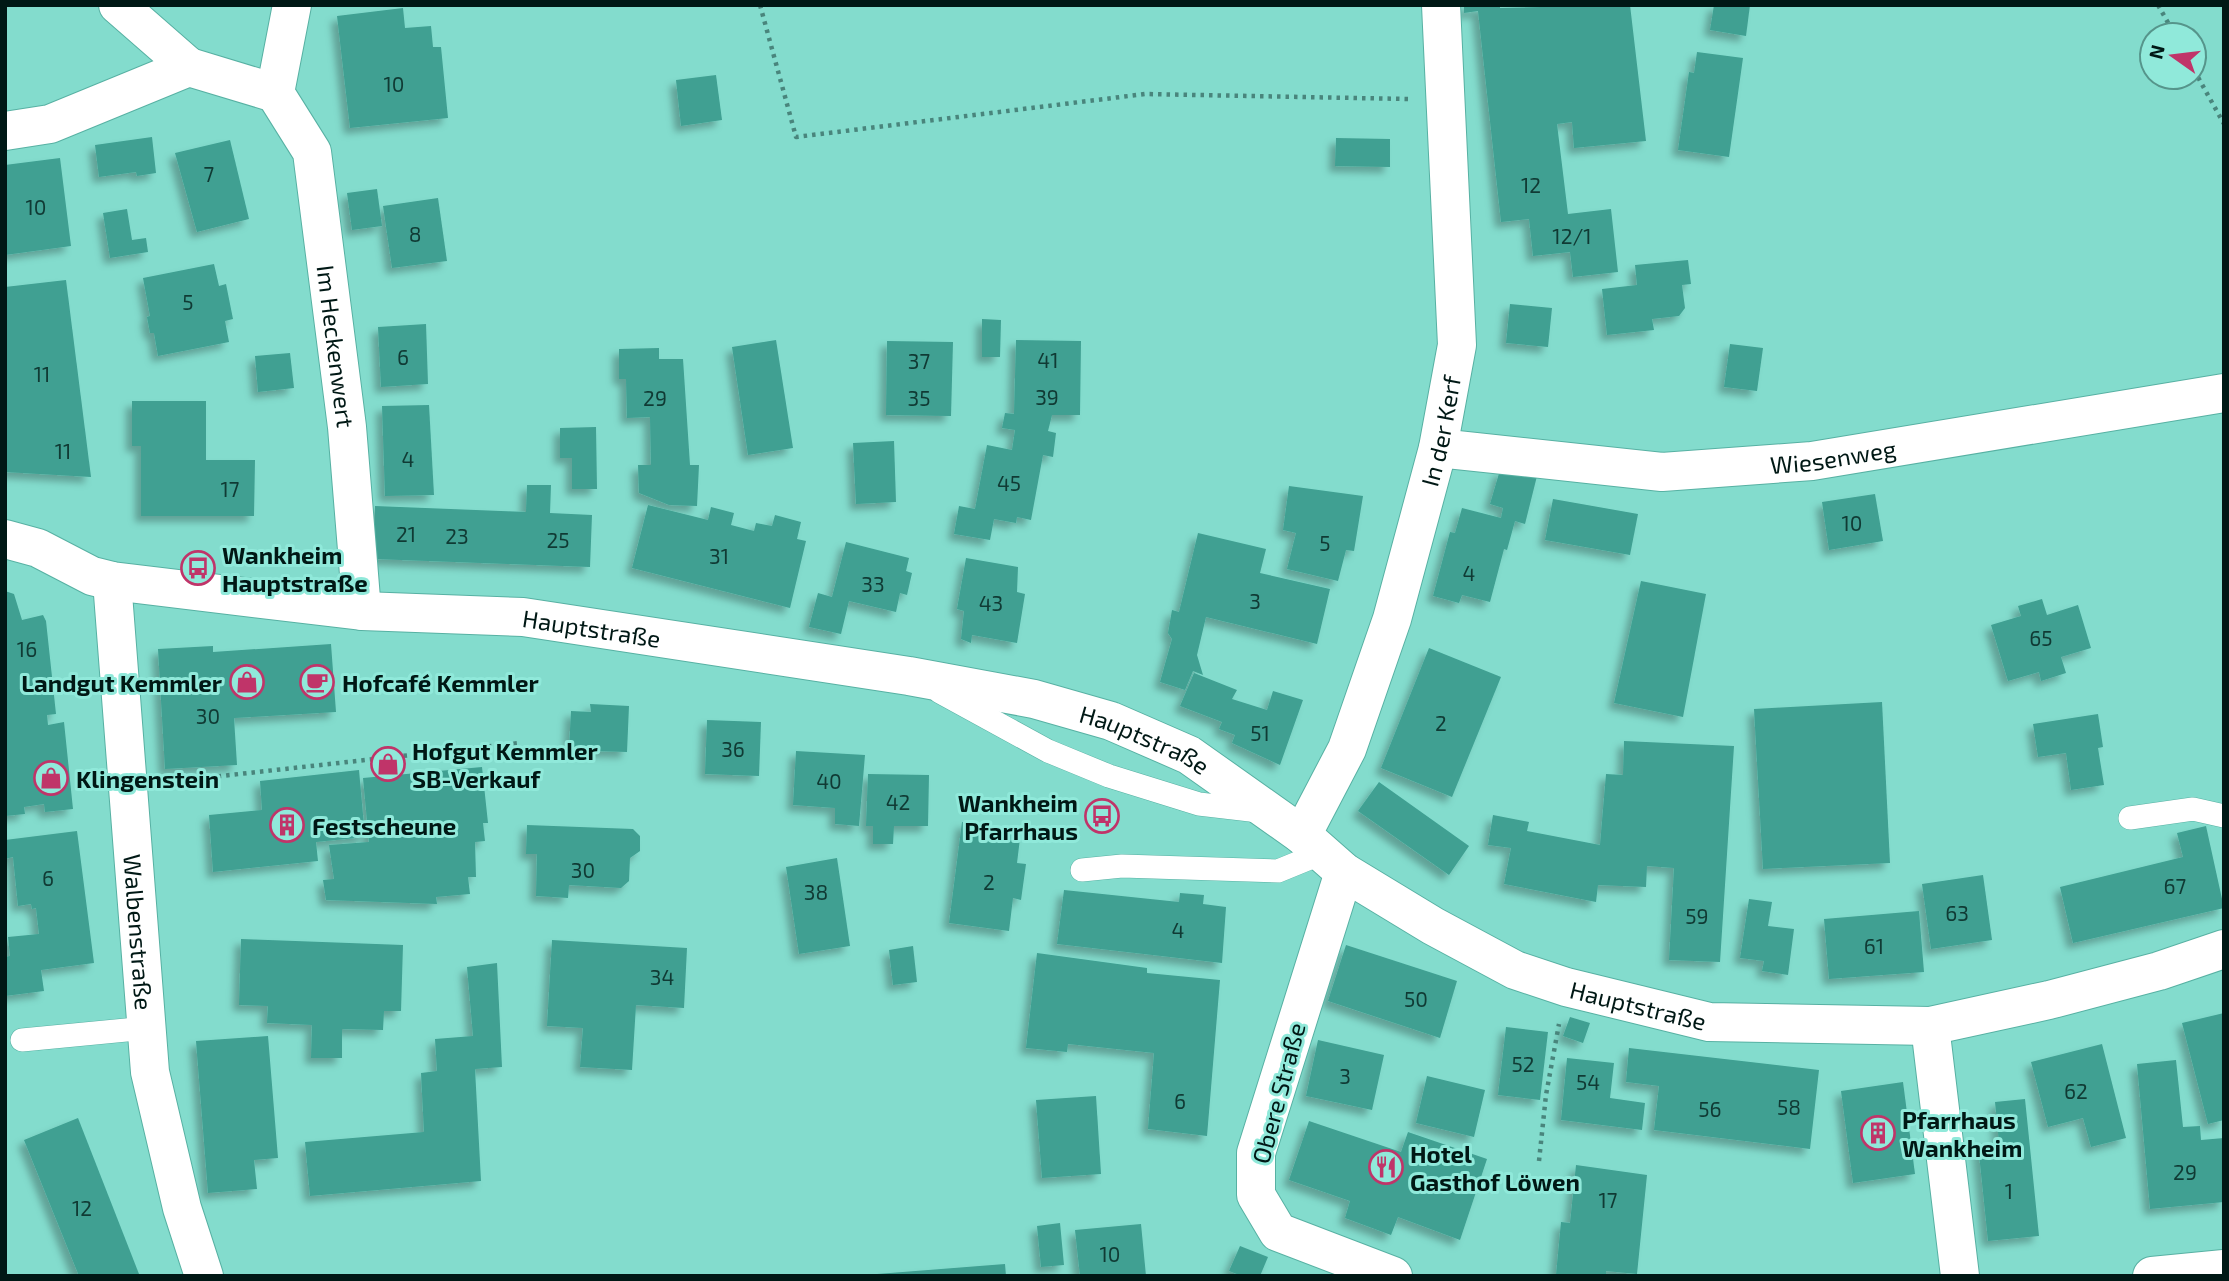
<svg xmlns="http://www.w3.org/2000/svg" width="2229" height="1281" font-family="'Exo 2',sans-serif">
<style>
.building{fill:#3fa092;filter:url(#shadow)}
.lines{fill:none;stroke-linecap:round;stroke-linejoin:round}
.service-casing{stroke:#57b1a3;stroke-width:24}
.minor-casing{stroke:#57b1a3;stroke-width:40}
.tertiary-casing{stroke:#57b1a3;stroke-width:40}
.path{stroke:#49857c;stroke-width:4.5;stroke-dasharray:3.5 5;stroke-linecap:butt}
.service{stroke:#fff;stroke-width:23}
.minor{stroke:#fff;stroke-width:38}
.tertiary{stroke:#fff;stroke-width:38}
.labels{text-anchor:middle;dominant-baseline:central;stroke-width:6;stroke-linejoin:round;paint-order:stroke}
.number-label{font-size:21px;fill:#103a34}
.street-label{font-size:24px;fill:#001815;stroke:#90e9da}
.poi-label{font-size:24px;font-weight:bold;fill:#001815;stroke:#90e9da;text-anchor:start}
</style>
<defs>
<filter id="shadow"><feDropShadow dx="-6" dy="6" stdDeviation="3.5" flood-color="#0004"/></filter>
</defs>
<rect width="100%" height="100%" fill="#83dccd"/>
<g class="building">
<polygon points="1464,5 1500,5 1500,8 1630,5 1646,141 1574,148 1572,122 1557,124 1568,214 1611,209 1618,272 1573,277 1570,252 1533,256 1529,219 1501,222 1478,11 1464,13"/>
<polygon points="1714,5 1750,5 1746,36 1710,30"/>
<polygon points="403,8 405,28 431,26 433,47 441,47 448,118 350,128 337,16"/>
<polygon points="1697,52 1743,58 1729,157 1678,150 1689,72 1694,73"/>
<polygon points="716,75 722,120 681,126 676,80"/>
<polygon points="152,137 156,173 137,176 136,172 99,177 95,145"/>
<polygon points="1336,138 1390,139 1390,167 1335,166"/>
<polygon points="230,140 249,219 197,232 175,153"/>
<polygon points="60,158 71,246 5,255 5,165"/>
<polygon points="377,189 382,226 352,230 347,193"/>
<polygon points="438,198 447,261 392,268 383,206"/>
<polygon points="127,209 132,240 146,238 148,252 110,258 103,213"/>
<polygon points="1688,260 1691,284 1682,285 1685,308 1679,316 1652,319 1654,330 1607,335 1602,289 1637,285 1635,265"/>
<polygon points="214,264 219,286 226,284 233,319 225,321 229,342 158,356 154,333 150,333 147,317 150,316 143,278"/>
<polygon points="66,280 91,477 5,472 5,287"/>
<polygon points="1510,304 1552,308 1548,347 1506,343"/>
<polygon points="982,319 1001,320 1000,357 982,357"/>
<polygon points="426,324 428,384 381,387 378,327"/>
<polygon points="776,340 793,448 748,455 732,347"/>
<polygon points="1016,340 1081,341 1080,415 1052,415 1048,431 1056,433 1053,457 1043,455 1031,520 1017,517 1016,523 994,519 990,540 954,534 959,506 975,509 987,445 1012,450 1015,430 1002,428 1005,413 1014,414"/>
<polygon points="887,341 953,342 951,416 886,415"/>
<polygon points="1730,344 1763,348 1757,391 1724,387"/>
<polygon points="659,348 659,359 683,359 690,465 699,465 697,506 669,505 639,493 638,465 651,465 650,417 627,418 626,379 619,379 619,349"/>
<polygon points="290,353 294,388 258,392 255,356"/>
<polygon points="132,401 206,401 206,460 255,460 254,516 141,516 141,446 132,446"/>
<polygon points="429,405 434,495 385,496 382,406"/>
<polygon points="596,427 597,489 572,489 572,458 560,458 560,428"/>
<polygon points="894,441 896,502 856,504 853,443"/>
<polygon points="1500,470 1537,476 1525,524 1515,521 1507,550 1504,549 1490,602 1462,595 1459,603 1433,596 1450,532 1455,533 1462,508 1501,518 1503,508 1490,504"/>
<polygon points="527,485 551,485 550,513 592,515 590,567 375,559 375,506 526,512"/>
<polygon points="1289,486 1363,496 1354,551 1346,550 1338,581 1287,569 1296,533 1283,530"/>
<polygon points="1875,494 1883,541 1829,550 1822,502"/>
<polygon points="1553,499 1638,514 1630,555 1545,540"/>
<polygon points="648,505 708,520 711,507 734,513 731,525 754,531 756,523 772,526 775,515 801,522 797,539 806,541 790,608 632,568"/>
<polygon points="1198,533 1266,549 1260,573 1330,589 1317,644 1206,617 1197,655 1203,675 1193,671 1185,690 1160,682 1172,639 1168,633 1172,610 1179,612"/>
<polygon points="846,542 909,558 906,571 912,573 907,595 900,593 896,612 849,601 841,634 809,627 818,593 832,597"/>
<polygon points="966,558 1018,567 1017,592 1025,594 1017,643 972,635 971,643 961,639 964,611 957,609"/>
<polygon points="1641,581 1706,594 1683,717 1614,703"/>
<polygon points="5,591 14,594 22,620 43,615 46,621 56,714 47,715 48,725 64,722 73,809 45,812 44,804 24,807 25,814 5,816"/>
<polygon points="2042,599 2047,615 2078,605 2091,648 2061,657 2066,673 2041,681 2039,672 2008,681 1991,625 2021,616 2018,606"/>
<polygon points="331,644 336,712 234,718 237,765 165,769 158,649 213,646 213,652"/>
<polygon points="1429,648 1501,677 1452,797 1381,768"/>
<polygon points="1194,673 1237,690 1232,699 1267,710 1273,691 1303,700 1280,765 1232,743 1235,735 1219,729 1222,722 1180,706"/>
<polygon points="1882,702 1890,863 1763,869 1754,709"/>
<polygon points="590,704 629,706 627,752 569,750 571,711 591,712"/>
<polygon points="2098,714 2103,747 2098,748 2104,785 2071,790 2066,753 2038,757 2033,724"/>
<polygon points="707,720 761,722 759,776 705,774"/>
<polygon points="1624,741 1734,746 1720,962 1669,960 1674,868 1647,866 1646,887 1598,885 1596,902 1504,884 1511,848 1488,845 1493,815 1529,822 1527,831 1600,845 1606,774 1623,775"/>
<polygon points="796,751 865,755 859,826 835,824 835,808 793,805"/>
<polygon points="482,767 488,823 483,823 485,841 475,842 476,877 468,877 470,894 436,897 437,904 326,900 323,880 334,879 329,845 369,842 363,778"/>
<polygon points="359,770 365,837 316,842 318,861 213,872 209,815 262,810 260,781"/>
<polygon points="868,774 929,775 928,826 894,826 893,844 873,844 873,826 866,826"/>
<polygon points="1379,782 1469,846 1449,875 1358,811"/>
<polygon points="962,822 1021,830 1017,863 1026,864 1021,900 1013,898 1009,931 949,923"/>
<polygon points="527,825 633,829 640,836 640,851 630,858 629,881 621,888 569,885 568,898 536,896 537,854 526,854"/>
<polygon points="2206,826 2224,908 2073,943 2060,887 2183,857 2177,833"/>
<polygon points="77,831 94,963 41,970 44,991 5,996 5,957 10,956 8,937 39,934 36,908 32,909 31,904 18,906 13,857 5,859 5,840"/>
<polygon points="837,858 850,946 799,954 786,867"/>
<polygon points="1983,875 1992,940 1931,949 1922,884"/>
<polygon points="1064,890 1179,902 1180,893 1204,895 1203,904 1226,907 1222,963 1057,944"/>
<polygon points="1749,899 1772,902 1768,926 1794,929 1788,975 1762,971 1764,961 1740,958"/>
<polygon points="1919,911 1924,972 1829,979 1824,919"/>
<polygon points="241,939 403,945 401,1011 384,1011 383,1030 342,1029 342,1058 311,1058 312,1025 267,1023 268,1006 239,1005"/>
<polygon points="552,940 687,948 684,1008 636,1005 632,1070 580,1067 583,1028 547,1026"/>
<polygon points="1346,945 1457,981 1440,1038 1328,1001"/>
<polygon points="913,946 917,982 893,985 889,950"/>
<polygon points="1037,953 1147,968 1147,973 1220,980 1207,1136 1148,1129 1154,1053 1068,1044 1067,1052 1026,1048"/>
<polygon points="497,963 502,1067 475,1069 481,1181 310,1196 305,1142 424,1132 421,1073 437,1071 435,1039 473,1036 467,967"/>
<polygon points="2224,1013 2224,1120 2208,1124 2182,1023"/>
<polygon points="1570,1017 1590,1023 1583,1043 1563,1036"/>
<polygon points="1506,1027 1548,1032 1540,1100 1498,1095"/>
<polygon points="268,1036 278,1158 254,1160 257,1189 208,1193 196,1041"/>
<polygon points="1318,1040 1384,1055 1372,1110 1306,1096"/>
<polygon points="2102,1044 2126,1138 2091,1147 2083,1118 2048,1127 2031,1062"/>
<polygon points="1629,1048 1819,1070 1810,1149 1654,1130 1659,1086 1626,1082"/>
<polygon points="1567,1058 1614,1063 1610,1098 1645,1103 1642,1130 1561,1120"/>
<polygon points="2176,1060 2183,1127 2200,1126 2201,1140 2224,1138 2224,1202 2150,1209 2137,1064"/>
<polygon points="1427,1076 1485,1090 1474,1137 1416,1123"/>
<polygon points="1903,1082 1915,1174 1853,1183 1841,1091"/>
<polygon points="1096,1096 1101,1174 1042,1178 1036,1100"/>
<polygon points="2025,1099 2039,1236 1988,1241 1978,1144 1999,1142 1995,1102"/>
<polygon points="78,1118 139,1274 135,1276 79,1276 24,1140"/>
<polygon points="1309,1121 1401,1152 1408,1132 1487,1159 1460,1240 1398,1217 1391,1235 1345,1218 1350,1201 1289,1180"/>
<polygon points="1576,1165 1647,1175 1637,1274 1606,1271 1606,1276 1556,1275 1561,1222 1570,1223"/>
<polygon points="1060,1223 1064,1265 1041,1267 1037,1226"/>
<polygon points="1141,1224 1146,1276 1080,1276 1075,1230"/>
<polygon points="1240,1246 1268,1257 1260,1276 1242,1276 1229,1271"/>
<polygon points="1005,1264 1006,1276 877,1276 877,1274"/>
</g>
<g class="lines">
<g class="service-casing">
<g id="service">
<polyline points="940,692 1048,751 1109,776 1199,804 1259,811"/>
<polyline points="2130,818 2193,809 2224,816"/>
<polyline points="1082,870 1122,866 1278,871 1322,853"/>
<polyline points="22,1040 147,1028"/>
</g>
</g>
<g class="minor-casing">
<g id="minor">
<polyline points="118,5 189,67"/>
<polyline points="275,93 292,5"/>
<path id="s1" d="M5 131 50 124 189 67 275 93 312 152 347 427 362 611"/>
<path id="s2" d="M1438 448 1662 472 1812 461 2224 393"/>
<path id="s3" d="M112 581 150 1072 182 1208 204 1276"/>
<path id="s4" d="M1302 835 1347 749 1392 619 1438 448 1457 345 1441 5"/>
<polyline points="1344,872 1256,1153 1256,1195 1278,1232 1393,1276"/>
<polyline points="1930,1026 1960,1276"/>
<polyline points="2152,1276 2224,1269"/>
</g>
</g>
<g class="tertiary-casing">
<g id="tertiary">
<path id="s5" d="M5 539 38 548 92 576 112 581 362 611 523 617 909 676 1034 699 1111 721 1189 755 1302 835 1344 872 1433 926 1515 970 1566 987 1709 1022 1930 1026 2049 1000 2159 971 2224 949"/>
</g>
</g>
<g class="path">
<polyline points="760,5 796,137 1145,94 1408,99"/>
<polyline points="2158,5 2175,35"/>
<polyline points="2194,70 2224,124"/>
<polyline points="167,782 519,743"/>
<polyline points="1539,1161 1546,1095 1559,1024"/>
</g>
<use href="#service" class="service"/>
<use href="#minor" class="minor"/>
<use href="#tertiary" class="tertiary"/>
</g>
<defs>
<g id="bus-ring" transform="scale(1.75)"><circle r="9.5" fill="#90e9da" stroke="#c03469" stroke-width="1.5"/><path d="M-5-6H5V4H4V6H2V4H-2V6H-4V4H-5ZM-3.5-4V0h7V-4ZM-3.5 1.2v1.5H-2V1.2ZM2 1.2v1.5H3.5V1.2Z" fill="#c03469"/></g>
<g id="shop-ring" transform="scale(1.75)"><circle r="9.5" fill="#90e9da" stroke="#c03469" stroke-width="1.5"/><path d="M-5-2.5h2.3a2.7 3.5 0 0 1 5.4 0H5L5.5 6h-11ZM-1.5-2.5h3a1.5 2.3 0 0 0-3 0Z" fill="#c03469"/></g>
<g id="cafe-ring" transform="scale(1.75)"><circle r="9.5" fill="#90e9da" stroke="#c03469" stroke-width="1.5"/><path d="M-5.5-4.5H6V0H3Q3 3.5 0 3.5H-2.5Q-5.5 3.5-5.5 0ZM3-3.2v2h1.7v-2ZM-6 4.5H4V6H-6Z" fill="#c03469"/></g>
<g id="building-ring" transform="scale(1.75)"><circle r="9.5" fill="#90e9da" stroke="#c03469" stroke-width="1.5"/><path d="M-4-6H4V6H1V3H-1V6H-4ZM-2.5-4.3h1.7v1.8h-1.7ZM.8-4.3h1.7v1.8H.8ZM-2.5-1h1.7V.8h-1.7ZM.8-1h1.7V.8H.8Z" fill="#c03469"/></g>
<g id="restaurant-ring" transform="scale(1.75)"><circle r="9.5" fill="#90e9da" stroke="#c03469" stroke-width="1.5"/><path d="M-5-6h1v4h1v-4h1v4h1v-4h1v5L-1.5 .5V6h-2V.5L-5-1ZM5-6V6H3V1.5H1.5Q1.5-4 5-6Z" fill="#c03469"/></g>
</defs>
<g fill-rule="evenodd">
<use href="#bus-ring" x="198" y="568"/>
<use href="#shop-ring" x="247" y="682"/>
<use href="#cafe-ring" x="317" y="682"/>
<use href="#shop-ring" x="388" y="764"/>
<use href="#shop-ring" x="51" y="778"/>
<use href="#bus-ring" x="1102" y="816"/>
<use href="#building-ring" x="287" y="825"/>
<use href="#building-ring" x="1878" y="1133"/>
<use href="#restaurant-ring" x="1386" y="1167"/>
</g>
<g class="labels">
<g class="number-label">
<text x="394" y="83">10</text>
<text x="209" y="173">7</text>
<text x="1531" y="184">12</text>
<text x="36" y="206">10</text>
<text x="415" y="233">8</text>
<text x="1572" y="235">12/1</text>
<text x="188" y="301">5</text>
<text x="403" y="356">6</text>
<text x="1048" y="359">41</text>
<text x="919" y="360">37</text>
<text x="42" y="373">11</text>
<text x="1047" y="396">39</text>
<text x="655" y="397">29</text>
<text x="919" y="397">35</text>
<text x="63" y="450">11</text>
<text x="408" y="458">4</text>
<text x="1009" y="482">45</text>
<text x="230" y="488">17</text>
<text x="1852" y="522">10</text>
<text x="406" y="533">21</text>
<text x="457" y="535">23</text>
<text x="558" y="539">25</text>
<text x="1325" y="542">5</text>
<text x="719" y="555">31</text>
<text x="1469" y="572">4</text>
<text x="873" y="583">33</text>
<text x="1255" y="600">3</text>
<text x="991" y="602">43</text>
<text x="2041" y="637">65</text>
<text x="27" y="648">16</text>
<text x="208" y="715">30</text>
<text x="1441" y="722">2</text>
<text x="1260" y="732">51</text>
<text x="733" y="748">36</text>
<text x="829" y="780">40</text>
<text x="898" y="801">42</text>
<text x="583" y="869">30</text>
<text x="48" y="877">6</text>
<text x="989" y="881">2</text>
<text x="2175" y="885">67</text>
<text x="816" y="891">38</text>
<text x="1957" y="912">63</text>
<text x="1697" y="915">59</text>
<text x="1178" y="929">4</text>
<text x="1874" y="945">61</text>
<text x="662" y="976">34</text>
<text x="1416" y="998">50</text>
<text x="1523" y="1063">52</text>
<text x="1345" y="1075">3</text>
<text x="1588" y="1081">54</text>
<text x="2076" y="1090">62</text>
<text x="1180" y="1100">6</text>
<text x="1789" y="1106">58</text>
<text x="1710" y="1108">56</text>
<text x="2185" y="1171">29</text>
<text x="2009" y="1190">1</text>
<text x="1608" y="1199">17</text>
<text x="82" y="1207">12</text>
<text x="1110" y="1253">10</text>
</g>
<g class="street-label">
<text stroke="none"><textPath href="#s1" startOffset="551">Im Heckenwert</textPath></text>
<text stroke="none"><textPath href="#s4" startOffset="429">In der Kerf</textPath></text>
<text stroke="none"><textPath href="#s2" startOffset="397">Wiesenweg</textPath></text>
<text stroke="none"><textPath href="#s5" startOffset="598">Hauptstraße</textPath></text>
<text stroke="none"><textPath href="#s5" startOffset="1164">Hauptstraße</textPath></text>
<text stroke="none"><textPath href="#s3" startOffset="352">Walbenstraße</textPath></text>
<text stroke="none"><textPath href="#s5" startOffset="1731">Hauptstraße</textPath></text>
<text transform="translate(1278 1093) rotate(-75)">Obere Straße</text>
</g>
<g class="poi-label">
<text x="222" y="554">Wankheim<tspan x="222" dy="28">Hauptstraße</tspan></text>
<text x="222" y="682" text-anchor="end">Landgut Kemmler</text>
<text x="342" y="682">Hofcafé Kemmler</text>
<text x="412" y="750">Hofgut Kemmler<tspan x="412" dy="28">SB-Verkauf</tspan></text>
<text x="76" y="778">Klingenstein</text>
<text x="1078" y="802" text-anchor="end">Wankheim<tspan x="1078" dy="28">Pfarrhaus</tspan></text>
<text x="312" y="825">Festscheune</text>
<text x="1902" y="1119">Pfarrhaus<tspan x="1902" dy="28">Wankheim</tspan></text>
<text x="1410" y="1153">Hotel<tspan x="1410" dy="28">Gasthof Löwen</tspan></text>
</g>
</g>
<rect width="2229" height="1281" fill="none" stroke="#001815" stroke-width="14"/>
<g transform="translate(2173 56) rotate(284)"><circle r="33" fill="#90e9da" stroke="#56958b" stroke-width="2"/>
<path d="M0-5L12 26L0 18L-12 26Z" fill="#c03469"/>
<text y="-10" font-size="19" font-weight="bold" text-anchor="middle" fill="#001815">N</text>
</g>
</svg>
